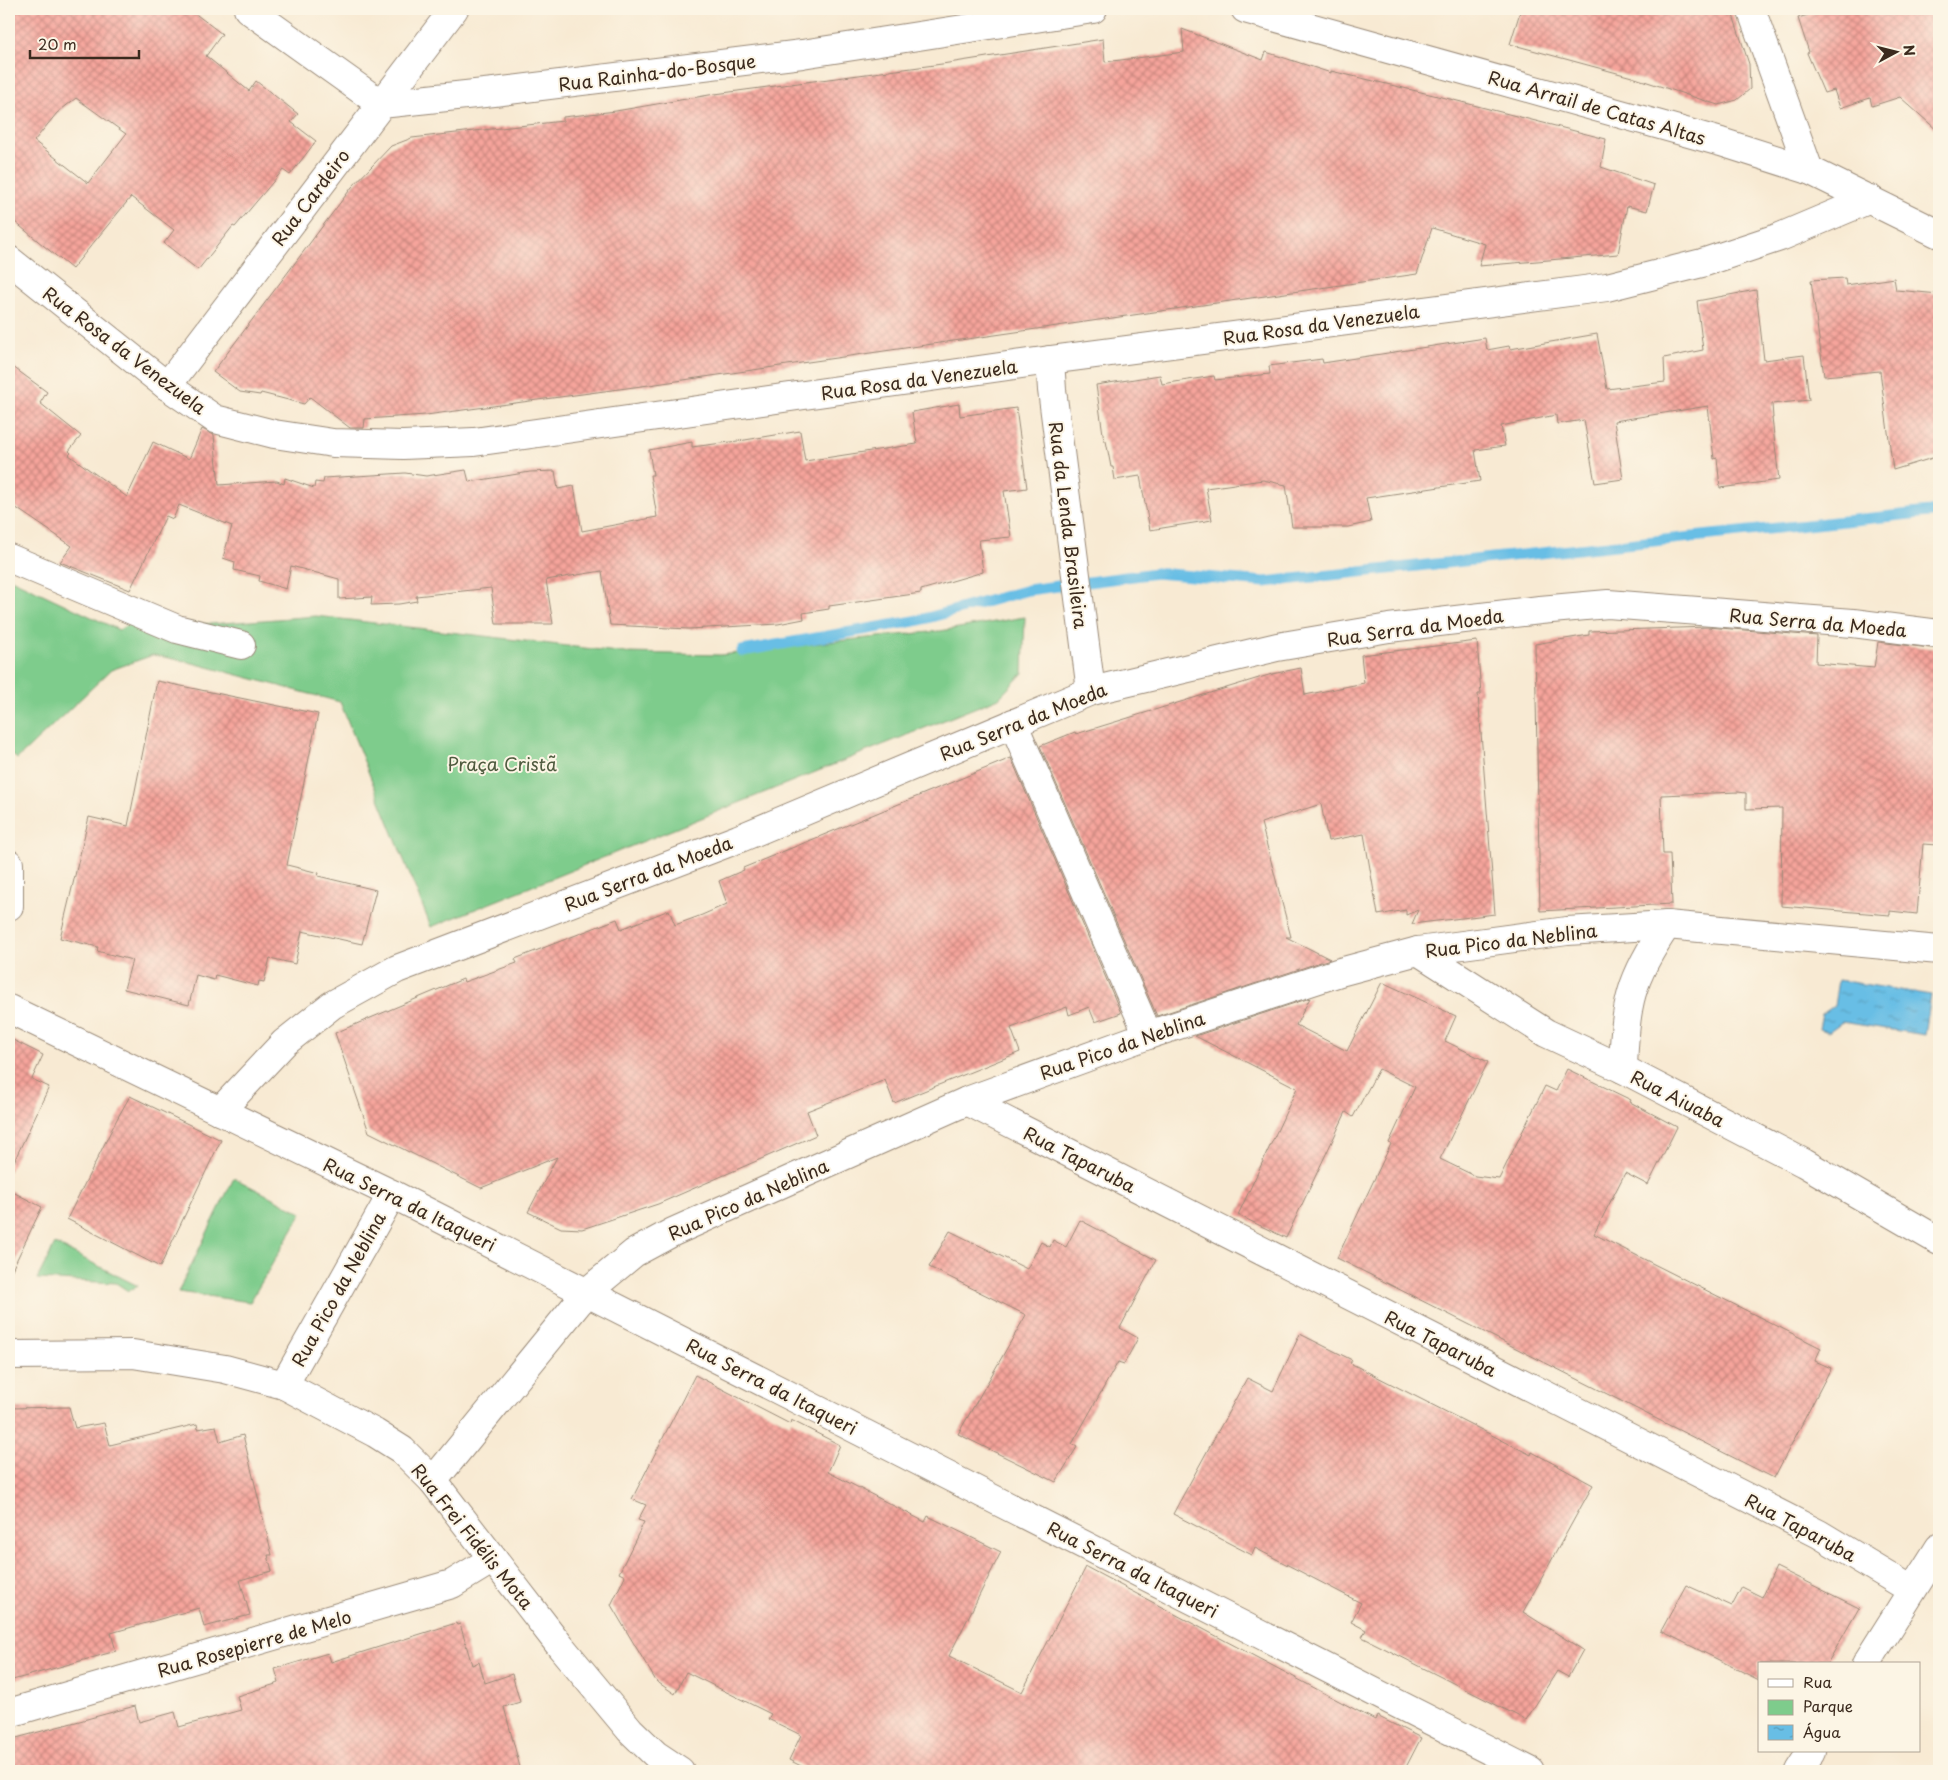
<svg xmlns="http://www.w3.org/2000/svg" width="1948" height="1780" font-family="'Playpen Sans',sans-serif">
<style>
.park{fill:#7ecc8c;stroke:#5c7b55}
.water{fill:url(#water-ripples);stroke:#527482}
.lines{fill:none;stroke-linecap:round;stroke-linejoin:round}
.stream{stroke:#68bee5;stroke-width:11}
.building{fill:url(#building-cross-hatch);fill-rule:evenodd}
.minor-casing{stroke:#9a8a78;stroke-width:30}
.minor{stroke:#fff;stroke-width:28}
.labels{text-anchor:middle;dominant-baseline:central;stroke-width:4;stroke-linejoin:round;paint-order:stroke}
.street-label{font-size:18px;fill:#3b2a1e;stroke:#fcf5e5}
.park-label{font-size:18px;fill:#4f5b3f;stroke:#fcf5e5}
</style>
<defs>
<pattern id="water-ripples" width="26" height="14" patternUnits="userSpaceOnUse" patternTransform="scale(1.25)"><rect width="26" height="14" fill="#68bee5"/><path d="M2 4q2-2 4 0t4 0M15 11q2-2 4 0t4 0" fill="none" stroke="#579bb9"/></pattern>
<pattern id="building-cross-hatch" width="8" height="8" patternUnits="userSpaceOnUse" patternTransform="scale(1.25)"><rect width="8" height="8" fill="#f6a49b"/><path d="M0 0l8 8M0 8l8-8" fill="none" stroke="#c8867e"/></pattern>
</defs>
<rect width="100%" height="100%" fill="#fcf5e5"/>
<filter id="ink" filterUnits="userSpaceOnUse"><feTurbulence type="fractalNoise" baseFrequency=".02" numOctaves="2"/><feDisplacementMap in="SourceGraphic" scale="10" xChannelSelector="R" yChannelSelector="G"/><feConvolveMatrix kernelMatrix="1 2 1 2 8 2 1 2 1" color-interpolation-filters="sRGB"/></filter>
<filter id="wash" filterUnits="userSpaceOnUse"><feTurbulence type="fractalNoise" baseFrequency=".0096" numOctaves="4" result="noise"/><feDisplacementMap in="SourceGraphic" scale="20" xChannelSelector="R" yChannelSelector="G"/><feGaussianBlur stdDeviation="1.12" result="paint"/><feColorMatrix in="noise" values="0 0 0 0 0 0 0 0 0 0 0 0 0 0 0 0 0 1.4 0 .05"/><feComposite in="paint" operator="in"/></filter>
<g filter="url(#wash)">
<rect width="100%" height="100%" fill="#f8ead3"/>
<g class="park">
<polygon points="9,578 119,630 133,621 211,624 316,616 626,653 721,655 837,641 940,631 1025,617 1023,673 999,698 431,927 340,702 185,661 153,655 111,670 17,759 9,751"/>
<polygon points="234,1178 302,1213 250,1302 178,1292"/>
<polygon points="55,1244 138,1286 128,1291 116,1283 37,1279"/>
</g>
<polygon class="water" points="1838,980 1931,995 1925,1035 1842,1022 1828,1032 1819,1029 1822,1014 1834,1006"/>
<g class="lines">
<polyline class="stream" points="742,651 920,620 1028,590 1156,573 1265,582 1939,511"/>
</g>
<g id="blocks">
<g class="building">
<path d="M9 9H189L222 34 206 56 249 91 256 81 298 114 291 122 316 141 290 175 283 170 235 227 233 226 198 270 164 243 174 230 131 197 72 269 9 217ZM76 98 126 134 88 183 34 141 57 113Z"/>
<polygon points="1521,9 1731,9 1749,64 1750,89 1737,100 1718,105 1632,77 1510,44"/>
<polygon points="1827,9 1939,9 1939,132 1900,97 1872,106 1870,98 1840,108 1834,90 1824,93 1807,53 1809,52 1798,18"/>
<polygon points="1182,29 1263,60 1266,52 1331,73 1331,71 1442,97 1606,139 1601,167 1654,185 1647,211 1627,206 1618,254 1479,266 1485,244 1432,228 1417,274 649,385 426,415 365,419 364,428 350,428 310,397 304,404 261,393 260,395 240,392 213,372 352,187 391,146 412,138 563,121 563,117 616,111 715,94 942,64 1103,39 1105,62 1184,52"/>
<polygon points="1845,278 1846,285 1894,278 1896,290 1939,294 1939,456 1893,470 1880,371 1824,376 1811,280"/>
<polygon points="1756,290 1764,360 1804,355 1809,400 1772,404 1773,418 1772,418 1779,480 1720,488 1717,458 1714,459 1708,406 1614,421 1623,479 1595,483 1584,420 1557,424 1556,415 1501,426 1505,446 1475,450 1480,481 1366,498 1371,522 1348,527 1292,527 1286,485 1263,480 1206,488 1212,520 1150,530 1140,476 1115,480 1113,467 1111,467 1106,441 1104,441 1096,385 1160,375 1162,384 1214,376 1215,380 1270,374 1269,366 1322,359 1323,363 1485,338 1487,350 1509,346 1510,349 1597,334 1607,389 1665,382 1664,358 1703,350 1697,301"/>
<polygon points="9,364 47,392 40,403 81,436 69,451 71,453 69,455 127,497 153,442 189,459 202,429 214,435 219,485 277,481 284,484 285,478 314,488 315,482 323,483 324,478 405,473 426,476 466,470 469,482 530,472 555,471 558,489 574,486 582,531 657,517 650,475 653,475 649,450 692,442 692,447 745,440 800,431 805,461 917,444 912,412 959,404 960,416 1016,408 1027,488 1004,491 1011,537 979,540 983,572 921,590 921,593 829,606 829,609 803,613 804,619 778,624 689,629 610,625 602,571 546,580 553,624 496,624 491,588 416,596 417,601 399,604 371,605 372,597 339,599 339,579 291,566 286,589 259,581 260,576 234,570 235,562 223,558 232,526 179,505 173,519 166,516 130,590 60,562 72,546 9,503"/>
<polygon points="1708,627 1817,636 1816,663 1874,668 1878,642 1939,649 1939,845 1923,844 1917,914 1890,911 1890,915 1781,906 1782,808 1746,809 1746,793 1738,792 1661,795 1663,854 1670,854 1672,904 1540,911 1535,644 1589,635 1589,631"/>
<polygon points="1477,641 1481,694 1478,694 1495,914 1412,924 1418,910 1406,915 1406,910 1378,915 1364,834 1328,841 1321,804 1261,823 1291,937 1286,937 1330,959 1157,1016 1040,746 1075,732 1076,734 1272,674 1301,668 1305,695 1364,683 1361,655"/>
<polygon points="157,681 318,714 287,865 319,873 318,876 376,890 362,944 302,931 295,964 270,958 264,982 259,981 258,986 215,975 214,980 196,975 189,1005 124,989 132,960 97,951 98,947 60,938 89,817 128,826"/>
<polygon points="1011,758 1121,1013 1095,1022 1089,1007 1069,1015 1067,1007 1011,1028 1020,1052 894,1103 885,1080 807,1111 816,1135 658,1204 582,1229 561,1228 528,1212 557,1157 481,1188 369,1132 335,1033 463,979 464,982 517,963 515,959 617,919 621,929 669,910 675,925 702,915 727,904 719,881 744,870 743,868"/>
<polygon points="1382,982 1456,1016 1445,1041 1488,1062 1440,1159 1475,1176 1499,1179 1545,1086 1556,1091 1567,1069 1631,1100 1630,1102 1677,1127 1648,1185 1625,1173 1594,1234 1821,1348 1815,1361 1831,1368 1774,1478 1337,1258 1391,1144 1389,1143 1415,1087 1379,1069 1353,1117 1346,1112 1286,1238 1238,1215 1297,1088 1195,1036 1310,998 1296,1025 1347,1051"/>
<polygon points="9,1038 43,1055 32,1079 49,1087 9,1172"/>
<polygon points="130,1096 221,1140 160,1267 67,1219 117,1119"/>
<polygon points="9,1190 42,1207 9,1276"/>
<polygon points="1080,1220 1156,1260 1120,1328 1138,1338 1124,1364 1118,1362 1072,1444 1077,1447 1056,1482 958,1434 1026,1315 929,1267 950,1231 1027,1269 1041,1242 1050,1247 1053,1240 1066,1247"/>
<polygon points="1300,1334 1352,1360 1350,1363 1531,1455 1532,1452 1593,1485 1523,1612 1583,1650 1568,1677 1557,1671 1526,1720 1362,1637 1366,1630 1351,1622 1361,1603 1255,1548 1252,1555 1173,1514 1247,1378 1273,1391"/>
<polygon points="695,1375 790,1424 791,1420 840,1445 828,1472 925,1522 928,1516 1001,1552 949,1656 1022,1692 1086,1567 1375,1720 1377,1716 1421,1738 1404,1771 811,1771 789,1760 801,1735 768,1719 771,1714 686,1672 675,1694 656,1681 611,1605 625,1576 619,1573 644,1522 638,1520 646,1505 632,1499"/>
<polygon points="69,1407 75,1428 104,1423 110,1445 197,1424 198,1429 216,1426 220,1442 243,1435 272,1555 268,1555 272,1571 240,1580 250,1615 204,1627 199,1608 111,1633 116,1651 9,1681 9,1408"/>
<polygon points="1776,1567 1859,1608 1827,1664 1759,1664 1759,1680 1661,1631 1686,1585 1732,1606 1742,1587 1762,1597"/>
<polygon points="456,1623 457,1625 460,1624 472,1665 479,1662 485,1683 512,1674 520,1702 504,1707 521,1771 9,1771 9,1740 135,1706 139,1722 175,1712 179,1727 241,1710 237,1696 279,1683 275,1669 328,1653 331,1662"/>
</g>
</g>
</g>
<g filter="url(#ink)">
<use href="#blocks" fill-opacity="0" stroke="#9a8a78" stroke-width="1"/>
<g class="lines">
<g class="minor-casing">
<g id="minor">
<polyline points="248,9 381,104 494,92 802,54 1093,9"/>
<polyline points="1245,9 1721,142 1809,170 1939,234"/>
<polyline points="1751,9 1809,170"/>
<polyline points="9,260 167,386 215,419 274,434 333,443 403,445 474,442 1050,360 1607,287 1702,263 1780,237 1870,199"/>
<polyline points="1050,360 1052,390 1091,691"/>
<polyline points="167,386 454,9"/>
<polyline points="9,558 177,629 241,645"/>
<polyline points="1013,723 1148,1035"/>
<polyline points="9,864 9,906"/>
<polyline points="1418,951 1546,1033 1623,1069 1804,1163 1939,1241"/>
<polyline points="9,1009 392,1194 1530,1771"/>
<path d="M1623 1069C1625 1004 1630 979 1667 925"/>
<polyline points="967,1101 1819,1534 1912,1590"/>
<polyline points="220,1111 284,1043 332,1005 397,969 738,839 1091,691 1277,647 1389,628 1540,610 1608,604 1853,623 1939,634"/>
<polyline points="9,1355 133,1354 225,1369 284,1385 375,1433 402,1450 433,1481 561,1647 630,1730 656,1755 680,1771"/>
<polyline points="284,1385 392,1194"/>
<polyline points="433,1481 587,1292 634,1253 673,1232 967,1101 1148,1035 1340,972 1418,951 1567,931 1667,925 1939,950"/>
<polyline points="1866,1664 1939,1548"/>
<polyline points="9,1713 452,1584 493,1559"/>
<polyline points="1799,1771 1812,1751"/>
</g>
</g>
<use href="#minor" class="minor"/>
</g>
</g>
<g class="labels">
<g class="street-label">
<text transform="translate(657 72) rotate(-7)">Rua Rainha-do-Bosque</text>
<text transform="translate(1597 107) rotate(16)">Rua Arrail de Catas Altas</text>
<text transform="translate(310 197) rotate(-53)">Rua Cardeiro</text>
<text transform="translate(1321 324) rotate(-8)">Rua Rosa da Venezuela</text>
<text transform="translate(125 350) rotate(37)">Rua Rosa da Venezuela</text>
<text transform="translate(919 379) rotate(-8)">Rua Rosa da Venezuela</text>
<text transform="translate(1069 525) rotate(83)">Rua da Lenda Brasileira</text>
<text transform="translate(1818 622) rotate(5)">Rua Serra da Moeda</text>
<text transform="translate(1415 627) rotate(-8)">Rua Serra da Moeda</text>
<text transform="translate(1023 721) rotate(-22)">Rua Serra da Moeda</text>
<text transform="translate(648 873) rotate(-21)">Rua Serra da Moeda</text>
<text transform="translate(1511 940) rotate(-7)">Rua Pico da Neblina</text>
<text transform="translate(1122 1045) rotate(-19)">Rua Pico da Neblina</text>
<text transform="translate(1678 1098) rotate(27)">Rua Aiuaba</text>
<text transform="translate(1080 1159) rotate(27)">Rua Taparuba</text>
<text transform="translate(748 1199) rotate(-24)">Rua Pico da Neblina</text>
<text transform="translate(410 1204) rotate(26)">Rua Serra da Itaqueri</text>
<text transform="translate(338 1289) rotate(-61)">Rua Pico da Neblina</text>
<text transform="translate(1441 1343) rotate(27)">Rua Taparuba</text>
<text transform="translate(772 1386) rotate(27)">Rua Serra da Itaqueri</text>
<text transform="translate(1801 1527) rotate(28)">Rua Taparuba</text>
<text transform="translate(473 1536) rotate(51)">Rua Frei Fidélis Mota</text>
<text transform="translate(1133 1569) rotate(27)">Rua Serra da Itaqueri</text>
<text transform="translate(254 1643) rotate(-16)">Rua Rosepierre de Melo</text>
</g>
<g class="park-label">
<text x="502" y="763">Praça Cristã</text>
</g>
</g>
<rect width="1948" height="1780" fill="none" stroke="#fcf5e5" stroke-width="30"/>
<rect x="1758" y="1662" width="162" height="90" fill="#fcf5e5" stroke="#afa495"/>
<rect x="1768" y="1679" width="25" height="8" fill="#ffffff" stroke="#afa495"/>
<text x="1803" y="1688" font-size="15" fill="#3b2a1e">Rua</text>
<rect x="1768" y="1700" width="25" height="15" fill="#7ecc8c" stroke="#afa495"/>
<text x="1803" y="1712" font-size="15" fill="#3b2a1e">Parque</text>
<rect x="1768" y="1725" width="25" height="15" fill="url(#water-ripples)" stroke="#afa495"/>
<text x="1803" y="1738" font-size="15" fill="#3b2a1e">Água</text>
<g transform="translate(1896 52) rotate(83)" stroke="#fcf5e5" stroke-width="4" paint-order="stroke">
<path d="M0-4L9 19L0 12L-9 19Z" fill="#3b2a1e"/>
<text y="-8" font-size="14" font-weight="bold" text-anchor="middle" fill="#3b2a1e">N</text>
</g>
<path d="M30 50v8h109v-8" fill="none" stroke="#3b2a1e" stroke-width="2.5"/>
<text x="38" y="50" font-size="15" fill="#3b2a1e" stroke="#fcf5e5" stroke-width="4" paint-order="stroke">20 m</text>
</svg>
